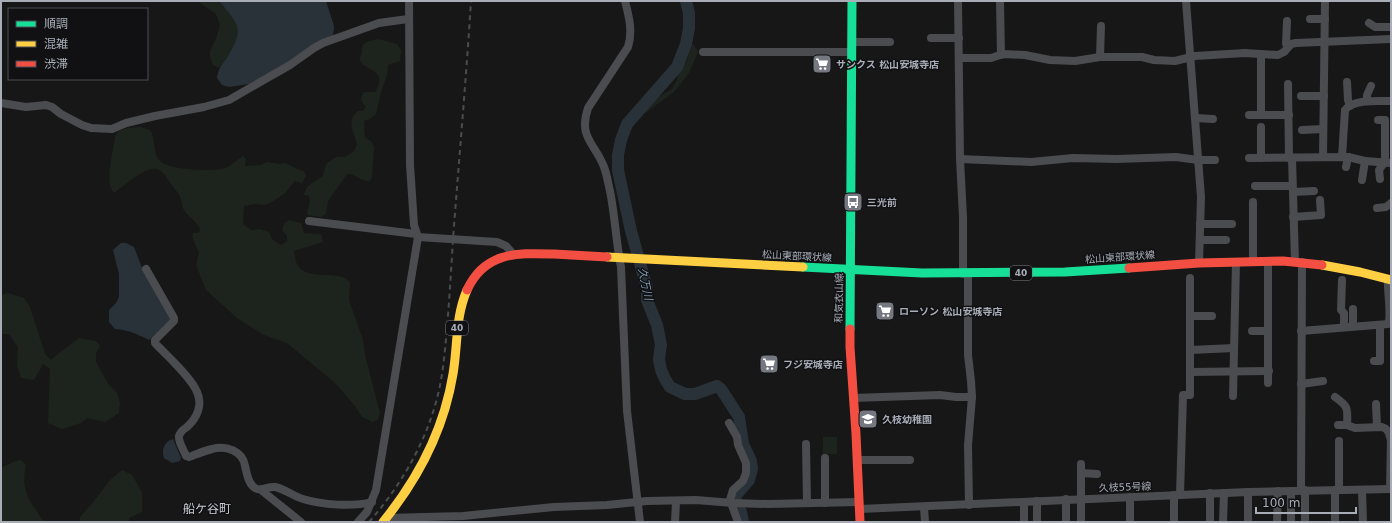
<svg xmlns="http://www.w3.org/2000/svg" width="1392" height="523" font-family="'DejaVu Sans','Noto Sans JP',sans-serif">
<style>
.green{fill:#1d241e}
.water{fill:#2a3239}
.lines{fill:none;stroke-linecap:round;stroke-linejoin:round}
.river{stroke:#2a3239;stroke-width:12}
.street{stroke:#4b4c50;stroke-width:8}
.fast{stroke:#16e098;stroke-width:9}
.slow{stroke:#ffcf43;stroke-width:9}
.jam{stroke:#f24e42;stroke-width:9}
.rail{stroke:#4b4c4f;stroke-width:2;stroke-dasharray:5 4;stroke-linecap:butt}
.labels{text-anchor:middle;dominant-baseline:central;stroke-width:3;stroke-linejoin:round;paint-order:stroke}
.shield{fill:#111113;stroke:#7b7e86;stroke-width:1}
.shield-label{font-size:9px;font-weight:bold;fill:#a8adb8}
.poi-label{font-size:10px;font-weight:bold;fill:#a8adb8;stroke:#111113;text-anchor:start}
.street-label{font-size:10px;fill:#a8adb8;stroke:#111113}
.water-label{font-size:11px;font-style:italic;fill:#7f9bb3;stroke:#111113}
.quarter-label{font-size:12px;fill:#c9ccd4;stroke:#111113}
</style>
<rect width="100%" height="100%" fill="#171717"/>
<g class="green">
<path d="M197 1H219C226 9 236 19 238 29 240 43 226 58 219 68L213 65 210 57V51L216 39 220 25 216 14Z"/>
<path d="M378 39 397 44 401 50 400 61 388 65 387 75 381 92 376 114 370 119 364 121 365 138 371 141 374 147 372 177 370 181C361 182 356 173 347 174L328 201 326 214 321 217 308 215 307 213 310 201 309 196 304 195C305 185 316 181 323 176L326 164 336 157H345L353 152 357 145C355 133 345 121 358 111H363L366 107 362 102 361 98 364 92H375C378 88 380 82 379 77 376 68 359 68 360 57 361 55 362 53 362 51 362 41 370 41 378 39Z"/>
<polygon points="693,43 698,52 689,73 674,92 644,114 652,102 658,97 672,89 677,80 679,70 686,62"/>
<path d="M141 127 150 130C156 138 152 152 160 161 168 170 214 172 226 168 232 165 238 159 243 156L246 159 245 166 261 165 267 162 280 164 286 163 297 169 304 171 306 176 302 183 295 181 284 194 270 203 265 205 255 204 244 206 243 224 251 230 260 229 269 232 272 239 281 245 287 241V236L282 230 284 224 289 220 301 223 304 233 321 234 323 242 294 251C295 255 295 260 297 264 307 283 339 268 350 282L349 300 363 340 365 355 380 413 378 419 373 422 362 417 355 406 335 383 287 343 264 335 237 318 206 290 196 265 199 253 192 237 193 233H198L200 230C198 221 187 217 183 208 182 206 182 202 181 199 179 193 173 187 169 181 166 176 162 170 156 169 145 167 124 186 115 192H113C104 180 114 150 115 136 120 127 132 128 141 127Z"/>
<polygon points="8,293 24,298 30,307 45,354 51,360 63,350 79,338 96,341 100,346 96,353 96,362 109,385 117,393 120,403 119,413 105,422 87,418 81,423 62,429 48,423 50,369 43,364 34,380 21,378 17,366 18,347 9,334 1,334 1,295"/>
<rect x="823" y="437" width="14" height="17"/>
<path d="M21 460 26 465C22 484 25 494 36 510 39 515 41 519 46 522H1V468L13 462Z"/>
<polygon points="122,470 132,475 142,492 142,512 129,518 129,522 79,522 80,517 91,505 110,480"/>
</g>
<g class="water">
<path d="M219 1H326L334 26 333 37 309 47 285 65 249 84 229 87 222 85 217 78C218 70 221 65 226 59 245 29 240 26 219 1Z"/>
<path d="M121 243H126L134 247 144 273 172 316 170 320 149 340C138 334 128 330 115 329L109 322V310L116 303 119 297V274L113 250Z"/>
<path d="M173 439 181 458 180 461 172 463 164 458C161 450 164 442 173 439Z"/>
</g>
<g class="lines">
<polyline class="river" points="686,1 689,13 689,28 686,44 677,67 627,124 621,140 618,155 618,170 631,231 647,288 647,300 657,325 661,345 660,351 659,360 661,370 665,379 670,387 685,394 695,394 717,386 721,389 739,417 743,444 751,461 752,469 749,480 736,495 735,499 741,512 743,522"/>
<g class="street">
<polyline points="409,1 410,165 414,225 418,237 497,242 506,246 513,254"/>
<path d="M625 1C629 17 633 31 628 47L588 108C578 138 595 143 604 167 607 175 608 183 610 191 615 216 616 242 621 267L627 411 640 522"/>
<polyline points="958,1 960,159 963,217 963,274"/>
<polyline points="1000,1 1001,55"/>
<polyline points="1186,1 1201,197 1199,263"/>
<polyline points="1310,19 1325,19"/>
<polyline points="1287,21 1286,44 1289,46"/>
<polyline points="1369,23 1375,27 1391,27"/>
<polyline points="931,38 959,38"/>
<polyline points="852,42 890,42"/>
<polyline points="703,52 852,52"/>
<polyline points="1100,57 1101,26"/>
<polyline points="959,58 991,58 1003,54 1025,55 1050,60 1075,61 1100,57 1142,57 1154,60 1175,61 1195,56 1245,53 1278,55 1284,52 1291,44 1296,43 1391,39"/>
<polyline points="1347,82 1348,100 1350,106"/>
<polyline points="1288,84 1289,158"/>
<polyline points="1301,96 1324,96"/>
<polyline points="1367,101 1367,95 1371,86"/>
<polyline points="1,103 26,107 46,105 52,107 61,114 82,125 91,128 112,129 126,123 155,116 204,107 229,100 290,65 314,48 323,43 379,23 408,19"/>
<polyline points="1249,115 1289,115"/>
<polyline points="1261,115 1261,54"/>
<polyline points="1195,118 1213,119"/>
<polyline points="1378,120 1385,120 1385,163"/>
<polyline points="1261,127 1261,158"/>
<polyline points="1302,130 1323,129"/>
<polyline points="1323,157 1325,1"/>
<path d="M1342 157 1345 110C1353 99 1378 101 1391 101"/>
<polyline points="1249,158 1348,157 1365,161 1391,163"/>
<polyline points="1292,158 1295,262"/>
<polyline points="960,159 1031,162 1073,158 1116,159 1176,157 1198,160 1215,160"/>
<polyline points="1346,167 1348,157"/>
<polyline points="1380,179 1379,170 1384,163"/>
<polyline points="1362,180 1365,161"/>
<polyline points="1255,186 1292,186"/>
<polyline points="1293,192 1314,191"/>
<polyline points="1377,208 1386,207 1391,203"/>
<polyline points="1293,217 1321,215 1320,200"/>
<polyline points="309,221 416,234"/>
<polyline points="1200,224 1232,224"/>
<polyline points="1200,240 1226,240"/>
<polyline points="1253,261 1253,202"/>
<polyline points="1268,261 1268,383"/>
<path d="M146 269 174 318V321L155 340V343C167 356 191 377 197 392 203 405 197 418 187 427 184 429 180 432 179 436 178 442 184 450 186 456L189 457C197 454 204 451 212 449 226 445 243 451 245 466 247 474 248 483 255 488 261 492 268 486 275 487 285 489 293 496 303 499 322 505 353 507 372 502"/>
<polyline points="968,274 968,355 971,381 972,397 968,445 969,505"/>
<polyline points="1342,280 1341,310 1344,313 1344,327"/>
<polyline points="1353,309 1353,326"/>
<polyline points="1190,316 1212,316"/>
<polyline points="1252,331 1268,331"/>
<path d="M1301 331 1388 324C1392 317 1387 290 1388 279"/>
<polyline points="1190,350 1234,348"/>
<polyline points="1374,361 1380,361 1380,325"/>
<polyline points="1190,372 1269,371"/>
<polyline points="1301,384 1323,381"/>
<polyline points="1233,396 1236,262"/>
<path d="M1335 397C1348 406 1348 408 1347 425"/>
<polyline points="853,398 940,395 956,397 972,397"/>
<polyline points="1376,404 1377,427"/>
<polyline points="729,423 737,437 738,445 746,463 746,473 743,481 733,490 730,500 738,522"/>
<path d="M1338 425H1347L1355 428 1382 427C1389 429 1389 434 1391 440L1390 489"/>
<polyline points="806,444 807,503"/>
<polyline points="825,458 825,503"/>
<polyline points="858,460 910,460"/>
<polyline points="1081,464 1081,522"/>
<polyline points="1081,473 1097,474"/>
<polyline points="261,490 301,522"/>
<polyline points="1301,490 1302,262"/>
<polyline points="1335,490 1335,522"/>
<polyline points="1339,490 1339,441"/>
<polyline points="1362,490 1363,522"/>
<polyline points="1291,491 1291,522"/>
<polyline points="1174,495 1174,522"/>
<polyline points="1180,495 1183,395 1190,395 1190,278"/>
<polyline points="1066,499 1066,522"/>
<polyline points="1037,501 1037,522"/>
<polyline points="1024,502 1024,522"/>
<polyline points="924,507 925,522"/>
<polyline points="860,509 1248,492 1391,489"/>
<polyline points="386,518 463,516 554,507 607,505 647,501 696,500 733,503 768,504 859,502"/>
<polyline points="358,522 367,512 376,490 418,237"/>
<polyline points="675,522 676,501"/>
<polyline points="1130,522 1130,497"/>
<polyline points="1210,522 1210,493"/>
<polyline points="1223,522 1224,493"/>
<polyline points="1248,522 1248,492"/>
<polyline points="1277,522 1278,491"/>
<polyline points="1305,522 1305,490"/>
</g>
<g class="fast">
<polyline points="803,267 922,273 1065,272 1129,268"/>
<polyline points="850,329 852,1"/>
</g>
<g class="slow">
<polyline points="607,257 803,267"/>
<polyline points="1322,265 1360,272 1391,280"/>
<path d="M383 522C418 479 444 429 453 374 458 345 455 318 467 290"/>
</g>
<g class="jam">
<polyline points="1129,268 1199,263 1283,261 1322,265"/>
<path d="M467 290C485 251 518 253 554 254 572 255 590 256 607 257"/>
<polyline points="850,329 850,347 856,434 860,522"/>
</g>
<path class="rail" d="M369 522C399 488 424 446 436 402 442 381 444 360 446 339 449 306 451 273 453 239 459 160 466 80 471 1"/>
</g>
<defs>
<g id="supermarket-square" transform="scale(1)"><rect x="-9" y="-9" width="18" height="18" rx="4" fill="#757880" stroke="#111113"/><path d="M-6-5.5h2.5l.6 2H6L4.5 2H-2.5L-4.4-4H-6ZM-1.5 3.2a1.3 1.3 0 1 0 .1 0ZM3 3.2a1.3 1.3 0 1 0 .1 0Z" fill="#fff"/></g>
<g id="bus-square" transform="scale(1)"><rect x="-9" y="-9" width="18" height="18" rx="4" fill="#757880" stroke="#111113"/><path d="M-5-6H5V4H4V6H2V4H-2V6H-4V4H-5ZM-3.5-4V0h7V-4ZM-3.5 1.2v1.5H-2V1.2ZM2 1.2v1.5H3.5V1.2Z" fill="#fff"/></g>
<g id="school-square" transform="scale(1)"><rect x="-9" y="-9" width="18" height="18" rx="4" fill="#757880" stroke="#111113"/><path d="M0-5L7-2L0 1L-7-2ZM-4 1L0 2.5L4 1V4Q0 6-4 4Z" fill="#fff"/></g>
</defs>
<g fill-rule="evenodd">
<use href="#supermarket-square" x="822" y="64"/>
<use href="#bus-square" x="853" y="202"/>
<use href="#supermarket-square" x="885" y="311"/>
<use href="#supermarket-square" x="769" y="364"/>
<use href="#school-square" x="868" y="419"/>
</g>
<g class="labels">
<g class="shield">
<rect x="1010" y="266" width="22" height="14" rx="3"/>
<rect x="446" y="321" width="22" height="14" rx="3"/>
</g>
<g class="shield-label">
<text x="1021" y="273">40</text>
<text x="457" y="328">40</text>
</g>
<g class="poi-label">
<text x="836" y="64">サンクス 松山安城寺店</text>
<text x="867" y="202">三光前</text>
<text x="899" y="311">ローソン 松山安城寺店</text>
<text x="783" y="364">フジ安城寺店</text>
<text x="882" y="419">久枝幼稚園</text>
</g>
<g class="street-label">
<text transform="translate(797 256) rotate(3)">松山東部環状線</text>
<text transform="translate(1120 257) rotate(-4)">松山東部環状線</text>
<text transform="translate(839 298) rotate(-89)">和気衣山線</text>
<text transform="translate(1125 487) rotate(-2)">久枝55号線</text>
</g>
<g class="water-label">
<text transform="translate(645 284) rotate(78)">久万川</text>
</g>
<g class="quarter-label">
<text x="207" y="509">船ケ谷町</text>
</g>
</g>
<rect width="1392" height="523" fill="none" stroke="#a8adb8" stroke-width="4"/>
<rect x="8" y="8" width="140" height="72" fill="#111113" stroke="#4d4f55"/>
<rect x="16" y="21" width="20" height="6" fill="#16e098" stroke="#4d4f55"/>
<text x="44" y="28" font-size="12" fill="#a8adb8">順調</text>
<rect x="16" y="41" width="20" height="6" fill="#ffcf43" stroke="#4d4f55"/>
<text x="44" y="48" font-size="12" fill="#a8adb8">混雑</text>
<rect x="16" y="61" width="20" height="6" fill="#f24e42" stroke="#4d4f55"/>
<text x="44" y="68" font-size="12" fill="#a8adb8">渋滞</text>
<path d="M1256 507v6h100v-6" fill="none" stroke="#a8adb8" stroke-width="2"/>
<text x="1262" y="507" font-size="12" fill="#a8adb8" stroke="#111113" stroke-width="3" paint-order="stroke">100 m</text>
</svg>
